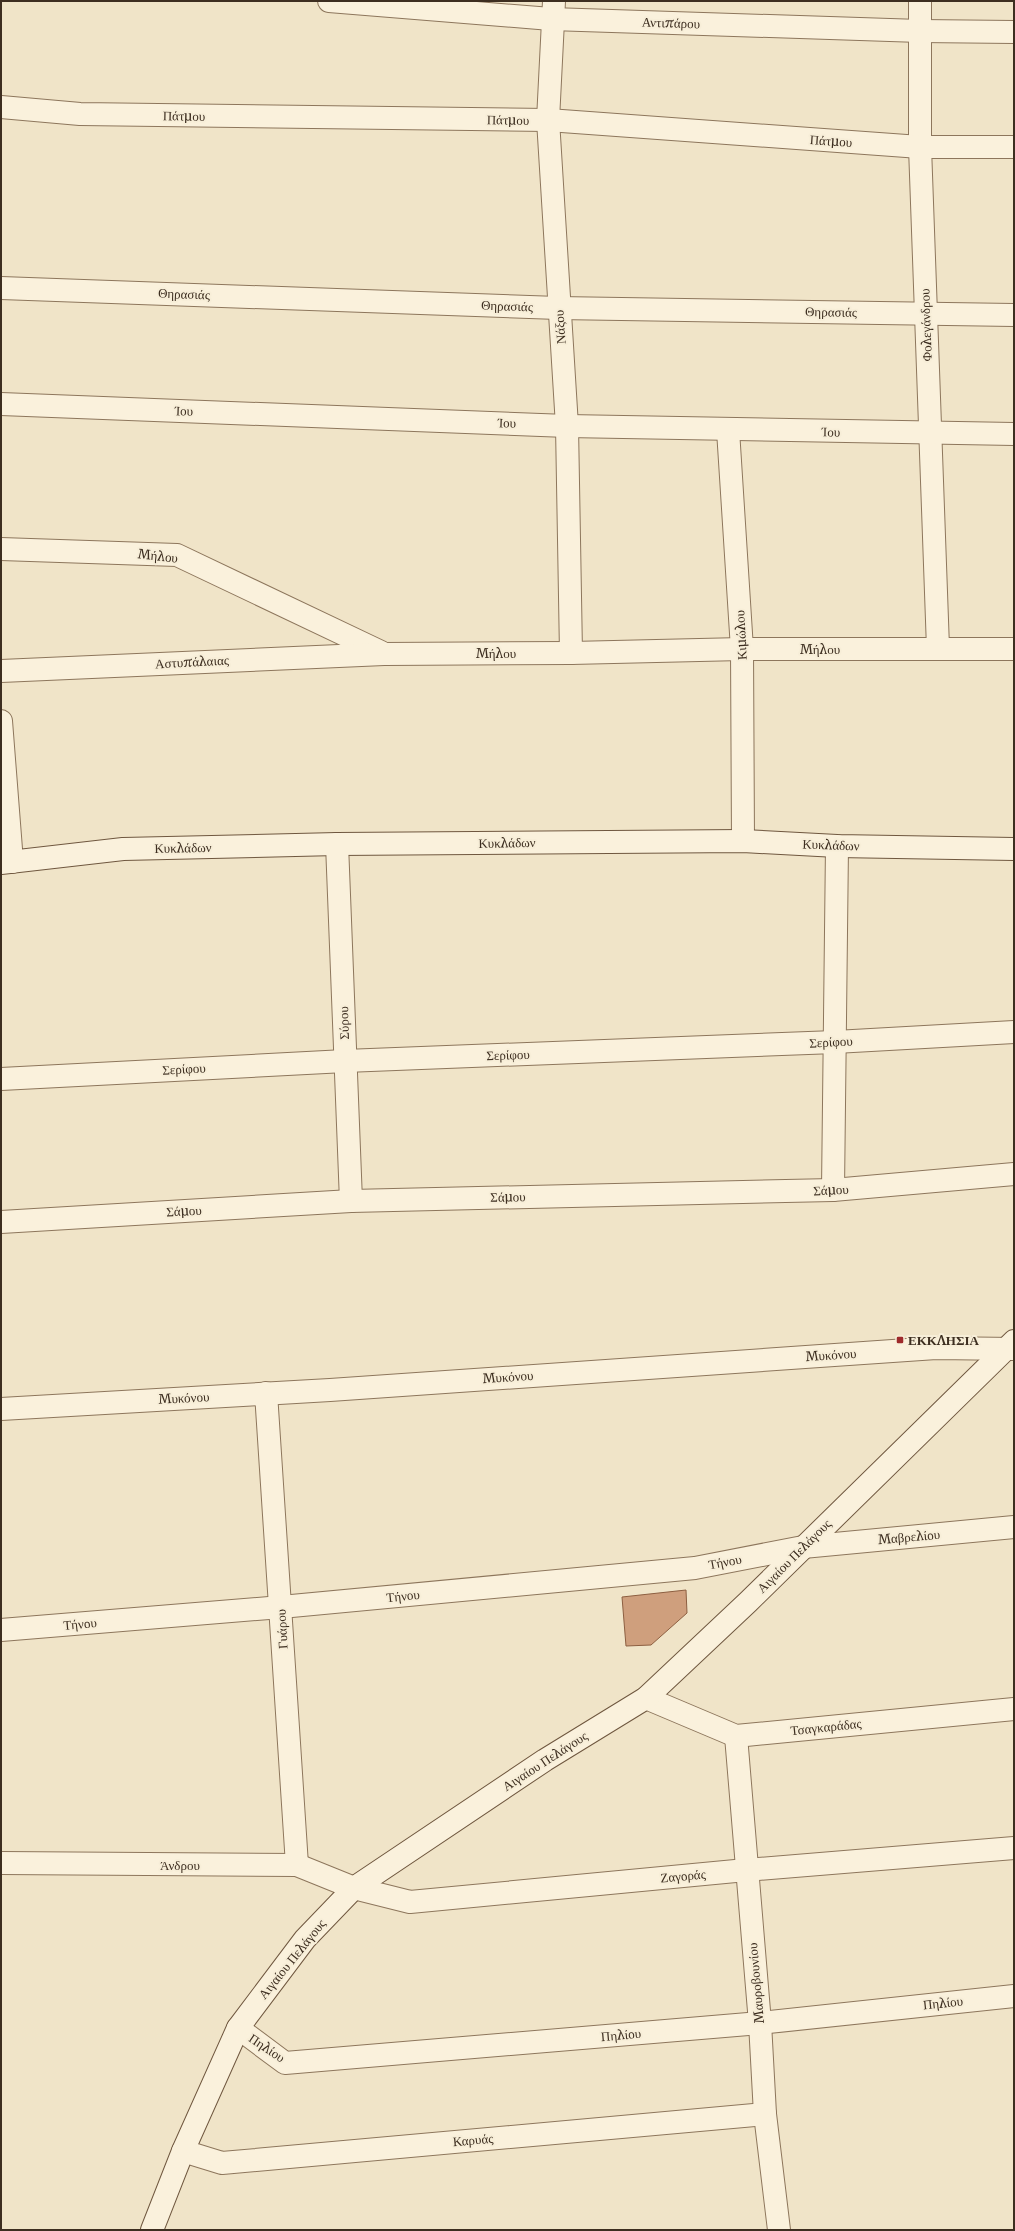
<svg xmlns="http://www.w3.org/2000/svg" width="1015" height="2231" font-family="Merriweather,serif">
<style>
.building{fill:#cf9f7d;stroke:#8d5f41}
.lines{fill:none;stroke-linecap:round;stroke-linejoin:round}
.street-casing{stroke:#8d765c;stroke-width:24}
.secondary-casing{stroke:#6f573f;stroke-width:24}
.street{stroke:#faf1dc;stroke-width:22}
.secondary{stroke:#faf1dc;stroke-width:22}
.poi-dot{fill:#9e2a2b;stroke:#f7eed8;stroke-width:1.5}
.labels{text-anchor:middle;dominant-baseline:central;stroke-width:4;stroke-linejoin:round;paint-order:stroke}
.street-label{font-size:13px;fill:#3d2e20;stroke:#f7eed8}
.poi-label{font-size:13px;font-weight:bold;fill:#3d2e20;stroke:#f7eed8;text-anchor:start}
</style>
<rect width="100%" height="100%" fill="#f0e4c8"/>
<polygon class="building" points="686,1590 687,1613 651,1645 626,1646 622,1597"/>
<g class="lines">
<g class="street-casing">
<g id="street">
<polyline points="329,1 551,19 920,31 1014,32"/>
<polyline points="554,1 548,120 567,426 571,653"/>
<polyline points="920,1 920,147 938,648"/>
<polyline points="1,107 80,114 548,120 920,147 1014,147"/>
<polyline points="1,288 558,308 1014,315"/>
<polyline points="1,404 567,426 1014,434"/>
<polyline points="728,430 742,649 743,841"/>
<polyline points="1,549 177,555 381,652"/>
<polyline points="1,671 384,654 571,653 742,649 1014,649"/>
<polyline points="1,721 12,862"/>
<polyline points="337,844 351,1201"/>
<polyline points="1,1079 345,1061 835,1042 1014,1032"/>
<polyline points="833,1190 837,846"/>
<polyline points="1,1222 351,1201 833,1190 1014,1174"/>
<polyline points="266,1393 297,1865"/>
<polyline points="1,1409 330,1390 936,1348 1014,1349"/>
<polyline points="1,1630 281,1607 695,1568 803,1547 1014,1527"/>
<polyline points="646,1698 736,1736 1014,1709"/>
<polyline points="736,1736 760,2023 765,2114 779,2230"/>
<polyline points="1,1863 297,1865 354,1888 410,1902 746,1870 1014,1848"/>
<polyline points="238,2028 285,2063 760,2023 1014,1996"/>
<polyline points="183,2151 222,2163 765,2114"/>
</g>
</g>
<g class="secondary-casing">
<g id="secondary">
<polyline points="1,863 123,849 337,844 743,841 837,846 1014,849"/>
<polyline points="152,2230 183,2151 238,2028 305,1939 354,1888 545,1760 646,1698 748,1602 1014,1341"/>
</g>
</g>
<use href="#street" class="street"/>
<use href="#secondary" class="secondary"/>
</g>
<rect class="poi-dot" x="896" y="1336" width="8" height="8" rx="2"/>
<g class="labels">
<g class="street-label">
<text transform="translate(671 23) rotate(2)">Αντιπάρου</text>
<text transform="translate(184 116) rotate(1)">Πάτμου</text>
<text transform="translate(508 120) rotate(1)">Πάτμου</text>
<text transform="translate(831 141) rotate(4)">Πάτμου</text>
<text transform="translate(184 294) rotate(2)">Θηρασιάς</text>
<text transform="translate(507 306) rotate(2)">Θηρασιάς</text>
<text transform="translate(831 312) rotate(1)">Θηρασιάς</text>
<text transform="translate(926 325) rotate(-92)">Φολεγάνδρου</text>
<text transform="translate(560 327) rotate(-94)">Νάξου</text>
<text transform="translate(184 411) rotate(2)">Ίου</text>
<text transform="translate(507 423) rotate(2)">Ίου</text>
<text transform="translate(831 432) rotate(1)">Ίου</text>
<text transform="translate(158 556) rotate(6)">Μήλου</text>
<text transform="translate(741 635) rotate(-93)">Κιμώλου</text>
<text x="820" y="649">Μήλου</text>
<text x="496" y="653">Μήλου</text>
<text transform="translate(192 662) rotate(-3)">Αστυπάλαιας</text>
<text transform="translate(507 843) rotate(-1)">Κυκλάδων</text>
<text transform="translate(831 845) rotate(2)">Κυκλάδων</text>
<text transform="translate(183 848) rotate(-1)">Κυκλάδων</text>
<text transform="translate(344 1023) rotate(-92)">Σύρου</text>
<text transform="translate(831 1042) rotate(-3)">Σερίφου</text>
<text transform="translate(508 1055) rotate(-2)">Σερίφου</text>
<text transform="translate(184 1069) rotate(-3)">Σερίφου</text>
<text transform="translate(831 1190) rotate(-3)">Σάμου</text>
<text transform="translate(508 1197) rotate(-1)">Σάμου</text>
<text transform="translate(184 1211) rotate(-3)">Σάμου</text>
<text transform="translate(831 1355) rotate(-4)">Μυκόνου</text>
<text transform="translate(508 1377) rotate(-4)">Μυκόνου</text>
<text transform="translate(184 1398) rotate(-3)">Μυκόνου</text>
<text transform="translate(909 1537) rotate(-5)">Μαβρελίου</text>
<text transform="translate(794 1556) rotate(-45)">Αιγαίου Πελάγους</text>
<text transform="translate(725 1562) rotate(-11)">Τήνου</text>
<text transform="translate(403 1596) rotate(-6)">Τήνου</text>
<text transform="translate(80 1624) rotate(-5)">Τήνου</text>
<text transform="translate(282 1629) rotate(-93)">Γυάρου</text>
<text transform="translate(826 1727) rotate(-6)">Τσαγκαράδας</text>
<text transform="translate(545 1761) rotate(-33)">Αιγαίου Πελάγους</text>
<text x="180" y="1865">Άνδρου</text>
<text transform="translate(683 1876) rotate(-5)">Ζαγοράς</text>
<text transform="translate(292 1959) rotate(-51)">Αιγαίου Πελάγους</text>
<text transform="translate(756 1983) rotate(-95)">Μαυροβουνίου</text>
<text transform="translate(943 2003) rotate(-6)">Πηλίου</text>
<text transform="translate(621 2035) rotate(-5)">Πηλίου</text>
<text transform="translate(267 2048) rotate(34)">Πηλίου</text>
<text transform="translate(473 2140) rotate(-5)">Καρυάς</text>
</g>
<g class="poi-label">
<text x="908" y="1340">ΕΚΚΛΗΣΙΑ</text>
</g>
</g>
<rect width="1015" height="2231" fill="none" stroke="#3d2e20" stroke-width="4"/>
</svg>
